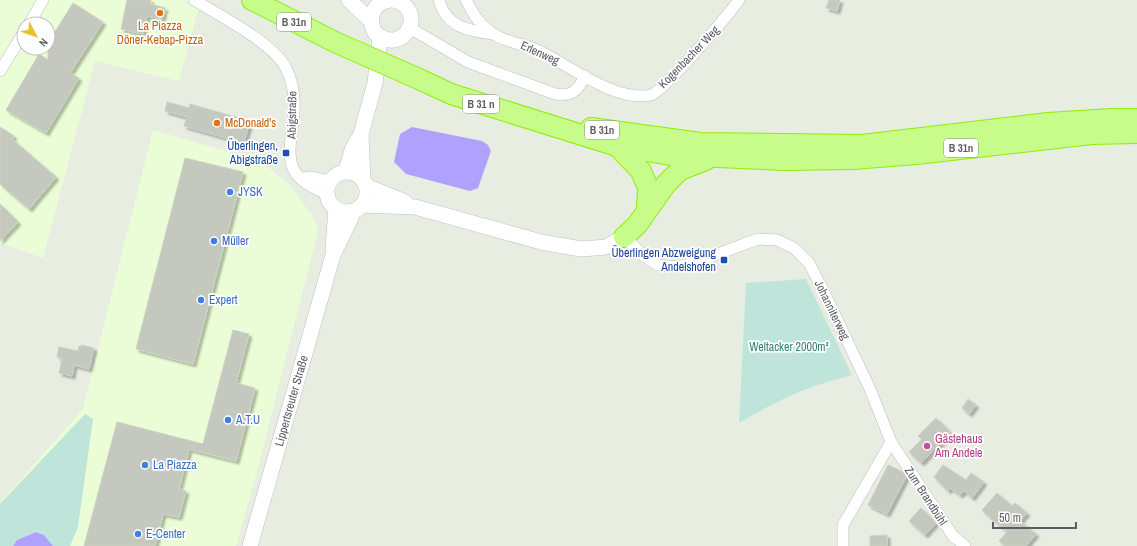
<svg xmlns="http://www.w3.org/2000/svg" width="1137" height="546" font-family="'Archivo Narrow',sans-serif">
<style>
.commercial{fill:#ebfdd7;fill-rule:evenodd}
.green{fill:#bfe5da}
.water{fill:#b0a1fe}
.building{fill:#c5c8be;stroke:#cbd2c1;filter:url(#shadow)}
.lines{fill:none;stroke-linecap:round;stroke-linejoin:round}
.street-casing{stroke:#bfbdc4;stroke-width:12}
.secondary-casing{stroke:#c2bfc8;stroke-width:16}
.highway-casing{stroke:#8eee02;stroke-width:22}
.street{stroke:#fff;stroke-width:11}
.secondary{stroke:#fff;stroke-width:15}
.highway{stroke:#c7fc8b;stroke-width:20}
.highway-bridge-casing{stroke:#8eee02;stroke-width:22;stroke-linecap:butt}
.highway-bridge{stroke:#c7fc8b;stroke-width:20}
.food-dot{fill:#e8710a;stroke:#fff;stroke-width:1.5}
.transit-dot{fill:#1a4fb4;stroke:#fff;stroke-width:1.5}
.shop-dot{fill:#3f7fe0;stroke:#fff;stroke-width:1.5}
.hotel-dot{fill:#d1479c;stroke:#fff;stroke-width:1.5}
.labels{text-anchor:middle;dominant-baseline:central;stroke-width:3.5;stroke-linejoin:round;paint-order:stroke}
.shield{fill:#fff;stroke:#8e8c92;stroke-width:1}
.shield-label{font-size:11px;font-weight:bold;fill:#5d5b63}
.food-label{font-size:12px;fill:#c56008;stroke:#fff}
.street-label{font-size:12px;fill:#5d5b63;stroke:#fff}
.transit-label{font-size:12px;fill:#164399;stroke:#fff;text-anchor:end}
.shop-label{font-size:12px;fill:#366cbe;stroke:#fff;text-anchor:start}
.park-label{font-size:12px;fill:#34816f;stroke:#fff}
.hotel-label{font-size:12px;fill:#b23c85;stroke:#fff;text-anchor:start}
</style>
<defs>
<filter id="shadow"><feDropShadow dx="3" dy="3" stdDeviation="1" flood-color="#0004"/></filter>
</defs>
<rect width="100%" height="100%" fill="#e8ede2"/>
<g class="commercial">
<path d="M0 0H201L179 81 95 61 43 258 0 243ZM24 24H48V48H24Z"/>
<polygon points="153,130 260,161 289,184 315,220 318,231 256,475 236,546 0,546 0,503 83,409"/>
</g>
<g class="green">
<path d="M806 279 852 375C811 385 775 401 739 423L746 283Z"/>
<polygon points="85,414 93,419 78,527 70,546 53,546 44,535 36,532 17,540 13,546 0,546 0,504"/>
</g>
<g class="water">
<polygon points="412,127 482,141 488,145 491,151 478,188 470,191 406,174 394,162 400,134"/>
<polygon points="36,532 44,535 53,546 13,546 17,540"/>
</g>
<g class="building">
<polygon points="127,0 151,0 150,4 165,8 162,19 147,16 143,34 121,29"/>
<polygon points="829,0 840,0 837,11 826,8"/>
<polygon points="73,3 103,22 70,73 79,78 46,133 6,110 39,54 48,60 48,43"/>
<polygon points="167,102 189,108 190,104 250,121 244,143 184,126 187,117 165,111"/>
<polygon points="0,127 14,136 12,139 56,177 29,209 0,184"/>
<polygon points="185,158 243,172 193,364 136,349"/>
<polygon points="0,204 18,222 0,241"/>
<polygon points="233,330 249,334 236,383 255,388 236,461 189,449 179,489 186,491 179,517 163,514 155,546 84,546 117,422 203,444"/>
<polygon points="81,345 94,348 89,369 74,365 72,376 59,373 62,358 57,357 59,347 78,351 79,346 81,347"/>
<polygon points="968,399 976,405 969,414 962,408"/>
<polygon points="936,418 951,433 921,463 909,452 922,439 918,436"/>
<polygon points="888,465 903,472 906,477 887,514 868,505"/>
<polygon points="943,465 966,480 971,473 984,482 972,498 964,491 960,495 950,488 948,491 934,477"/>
<polygon points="997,493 1012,506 1015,503 1027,513 1020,521 1036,534 1026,546 1005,546 999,541 1007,532 982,510"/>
<polygon points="921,508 936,523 925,535 909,521"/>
<polygon points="887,535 887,546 870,546 870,536"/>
</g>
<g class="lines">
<g class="street-casing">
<g id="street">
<path d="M194 0C219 15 273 43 286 68 293 82 295 97 294 112 293 130 285 156 295 172 300 181 318 190 327 194"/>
<path d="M439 0C446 27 469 31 493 34"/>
<path d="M466 0C473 14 479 24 492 33 500 40 525 45 537 50 568 64 615 103 651 95 664 91 728 15 739 0"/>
<polyline points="29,24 43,0"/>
<path d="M410 28 468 62 555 94C571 97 578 91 585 76"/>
<polyline points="0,71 24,32"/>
<polyline points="303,178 312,177 330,181"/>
<polyline points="624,237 645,257 658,265 677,267 691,264 758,239 777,240 794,248 809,263 823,290 870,389 891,442 953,536 965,546"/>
<polyline points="843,546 843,525 891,442"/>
</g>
</g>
<g class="secondary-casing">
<g id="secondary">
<polyline points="349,0 371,21"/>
<path d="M391 0C373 1 366 20 376 34 405 57 429 8 393 0"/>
<polyline points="361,134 363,180"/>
<polyline points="346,171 352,150 361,134 375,83 380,37"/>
<circle cx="347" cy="192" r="20"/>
<polyline points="366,186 405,202"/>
<polyline points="362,205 415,207 541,242 581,249 606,247 624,237"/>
<polyline points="333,248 336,209"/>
<path id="s1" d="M250 546 333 255 350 220 353 211"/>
</g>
</g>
<g class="highway-casing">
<g id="highway">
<polyline points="252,0 337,43"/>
<polyline points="419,79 451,94 617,146 670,155 785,160 853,159 916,154 1092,134 1137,133"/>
<polyline points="591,128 700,143 862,145 1048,123 1112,119 1137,119"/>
<polyline points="617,146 641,171 648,188 647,210"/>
<polyline points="624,237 637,225 666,184 680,170 706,160"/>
</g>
</g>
<use href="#street" class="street"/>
<use href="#secondary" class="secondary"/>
<use href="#highway" class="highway"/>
<g class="highway-bridge-casing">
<polyline id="highway-bridge" points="337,43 419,79"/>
</g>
<use href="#highway-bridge" class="highway-bridge"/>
</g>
<g class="food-dot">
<circle cx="160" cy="13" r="4"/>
<circle cx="217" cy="123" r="4"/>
</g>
<g class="transit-dot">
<rect x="282" y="149" width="8" height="8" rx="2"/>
<rect x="720" y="256" width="8" height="8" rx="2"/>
</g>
<g class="shop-dot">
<circle cx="230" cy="192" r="4"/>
<circle cx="214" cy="241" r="4"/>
<circle cx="201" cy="300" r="4"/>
<circle cx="228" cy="420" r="4"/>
<circle cx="145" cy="465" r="4"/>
<circle cx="138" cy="534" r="4"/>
</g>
<circle class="hotel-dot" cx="927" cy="446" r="4"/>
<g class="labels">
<g class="shield">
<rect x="277" y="13" width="34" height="18" rx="3"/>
<rect x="463" y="95" width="36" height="18" rx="3"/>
<rect x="585" y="121" width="34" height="18" rx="3"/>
<rect x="944" y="139" width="34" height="18" rx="3"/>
</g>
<g class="shield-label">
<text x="294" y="22">B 31n</text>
<text x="481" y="104">B 31 n</text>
<text x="602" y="130">B 31n</text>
<text x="961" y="148">B 31n</text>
</g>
<g class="food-label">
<text x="160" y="26">La Piazza<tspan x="160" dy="14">Döner-Kebap-Pizza</tspan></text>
<text x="225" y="123" text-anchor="start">McDonald's</text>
</g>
<g class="street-label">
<text transform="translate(540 53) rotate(24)">Erlenweg</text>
<text transform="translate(689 57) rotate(-46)">Kogenbacher Weg</text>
<text transform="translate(292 115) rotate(-89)">Abigstraße</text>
<text transform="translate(832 310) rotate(64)">Johanniterweg</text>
<text stroke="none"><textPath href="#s1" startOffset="151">Lippertsreuter Straße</textPath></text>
<text transform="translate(926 496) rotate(57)">Zum Brandbühl</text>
</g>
<g class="transit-label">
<text x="278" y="146">Überlingen,<tspan x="278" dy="14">Abigstraße</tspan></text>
<text x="716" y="253">Überlingen Abzweigung<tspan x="716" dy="14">Andelshofen</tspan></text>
</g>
<g class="shop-label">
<text x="238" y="192">JYSK</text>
<text x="222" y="241">Müller</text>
<text x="209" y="300">Expert</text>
<text x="236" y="420">A.T.U</text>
<text x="153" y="465">La Piazza</text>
<text x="146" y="534">E-Center</text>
</g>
<g class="park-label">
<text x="789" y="347">Weltacker 2000m²</text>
</g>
<g class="hotel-label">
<text x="935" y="439">Gästehaus<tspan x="935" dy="14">Am Andele</tspan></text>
</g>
</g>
<g transform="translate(36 36) rotate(131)"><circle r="19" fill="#ffffff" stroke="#bebdc1"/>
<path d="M0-3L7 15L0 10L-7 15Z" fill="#e8c22e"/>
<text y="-6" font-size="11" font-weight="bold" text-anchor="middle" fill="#5d5b63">N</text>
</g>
<path d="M993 522v6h83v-6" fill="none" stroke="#5d5b63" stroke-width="2"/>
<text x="999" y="522" font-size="12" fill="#5d5b63" stroke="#ffffff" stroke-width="3" paint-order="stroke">50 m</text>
</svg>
